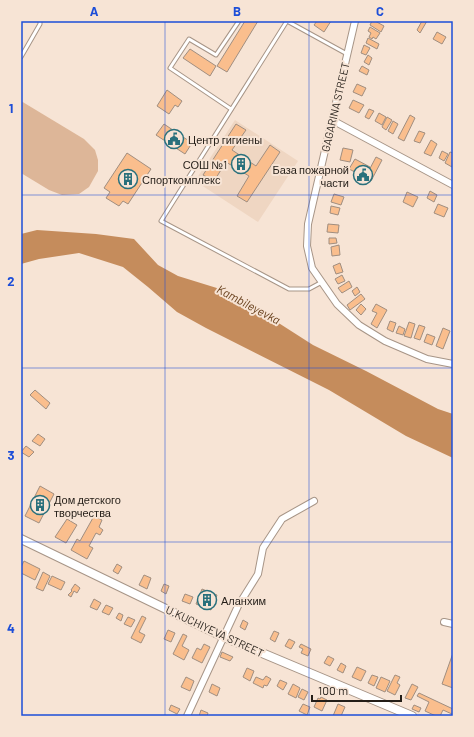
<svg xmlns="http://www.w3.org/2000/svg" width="474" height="737" font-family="Barlow,sans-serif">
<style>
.built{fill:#efd6c2}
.green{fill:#ddb698}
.water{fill:#c58c5c}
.building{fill:#fabe8d;stroke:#a08e80}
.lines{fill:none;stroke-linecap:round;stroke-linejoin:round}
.service-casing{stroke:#a79587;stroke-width:5}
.minor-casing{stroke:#a79587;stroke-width:8}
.tertiary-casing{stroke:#a79587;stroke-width:10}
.service{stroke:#fff;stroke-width:3}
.minor{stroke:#fff;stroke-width:6}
.tertiary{stroke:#fff;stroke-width:8}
.grid{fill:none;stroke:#1d4ed8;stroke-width:1;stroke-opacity:0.55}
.labels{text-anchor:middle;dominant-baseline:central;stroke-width:4;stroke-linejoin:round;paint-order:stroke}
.street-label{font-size:11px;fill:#241e18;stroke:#f7e4d5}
.poi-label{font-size:11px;fill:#241e18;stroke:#f7e4d5;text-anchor:start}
.water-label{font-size:12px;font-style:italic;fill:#69411d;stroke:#f7e4d5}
.neatline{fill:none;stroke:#1d4ed8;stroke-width:1.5}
.grid-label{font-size:13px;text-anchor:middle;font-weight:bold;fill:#1d4ed8}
</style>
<rect width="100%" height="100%" fill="#f7e4d5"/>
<polygon class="built" points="235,120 298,161 258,222 195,181"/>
<polygon class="green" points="21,101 84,139 95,150 98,160 98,171 89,187 79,194 62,195 49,190 21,173"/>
<polygon class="water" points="37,230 96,234 134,239 158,265 178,276 220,289 263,313 313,345 366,371 438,409 453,414 453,458 406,436 329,390 206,328 177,312 148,287 123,267 79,253 39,259 21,264 21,234"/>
<g class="building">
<polygon points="245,21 258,21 227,72 217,66"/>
<polygon points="317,21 331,21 324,32 314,25"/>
<polygon points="372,21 375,21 384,26 381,32 370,25"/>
<polygon points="422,21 427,21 420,33 417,30"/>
<polygon points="370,27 380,33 376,39 373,37 372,39 369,37 371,33 368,31"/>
<polygon points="437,32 446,37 442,44 433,39"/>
<polygon points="368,38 379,44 377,49 366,43"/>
<polygon points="364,45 370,48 366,55 361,53"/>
<polygon points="190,49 216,66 210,76 183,58"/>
<polygon points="368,55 372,58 369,65 364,62"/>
<polygon points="362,66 369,70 367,75 359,71"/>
<polygon points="357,84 366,88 362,96 353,92"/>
<polygon points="167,90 182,101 178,107 175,105 169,114 157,106"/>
<polygon points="353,100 364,105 359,113 349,108"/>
<polygon points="369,109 374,111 369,119 365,117"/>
<polygon points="379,113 386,117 382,125 375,121"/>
<polygon points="410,115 415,118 404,141 398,138"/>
<polygon points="387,117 392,120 386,130 382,127"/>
<polygon points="393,121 398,124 393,134 388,131"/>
<polygon points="164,124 192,143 185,154 156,135"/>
<polygon points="236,124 246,130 232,150 256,166 270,145 280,152 247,202 237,196 249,176 226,162 214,181 203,175"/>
<polygon points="419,131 425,133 420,143 414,141"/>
<polygon points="431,140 437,144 431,156 424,153"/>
<polygon points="343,148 353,150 350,162 340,160"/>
<polygon points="442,151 448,154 444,161 439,158"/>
<polygon points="450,152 453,153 452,167 445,163"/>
<polygon points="127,153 151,169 128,204 123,201 119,206 106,198 110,192 104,188"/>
<polygon points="376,157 382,160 371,181 365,178"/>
<polygon points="355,159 370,167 365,177 349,169"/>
<polygon points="430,191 437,195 434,202 427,198"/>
<polygon points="407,192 418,197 413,207 403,202"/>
<polygon points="334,194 344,197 341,205 331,202"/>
<polygon points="438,204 448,208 444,217 434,213"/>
<polygon points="331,206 340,208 338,215 330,213"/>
<polygon points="328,224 339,225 338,233 327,232"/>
<polygon points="329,238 336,238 337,243 329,244"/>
<polygon points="339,245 340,255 332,256 331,247"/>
<polygon points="340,263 343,272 336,274 333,266"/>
<polygon points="342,275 345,281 338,284 335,279"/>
<polygon points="349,281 352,287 342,293 338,288"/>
<polygon points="357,287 360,292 355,296 352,291"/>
<polygon points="361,294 365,299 350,310 347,305"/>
<polygon points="361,304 366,309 361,315 356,310"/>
<polygon points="376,304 387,310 377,328 371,324 377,313 372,311"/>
<polygon points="390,321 396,323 393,332 387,329"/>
<polygon points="409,322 415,324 411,338 404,336"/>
<polygon points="419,325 425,327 420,340 414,338"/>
<polygon points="399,326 405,329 403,335 396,333"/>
<polygon points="443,328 450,331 443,349 436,346"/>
<polygon points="427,334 435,337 432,345 424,342"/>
<polygon points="35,390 50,403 46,409 30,395"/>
<polygon points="38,434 45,439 40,446 32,441"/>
<polygon points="26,446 34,452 29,457 21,452"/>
<polygon points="40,486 54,494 39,523 25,516"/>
<polygon points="94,516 102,520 99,527 103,530 100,535 96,533 89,546 93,548 87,559 71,550 77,539 80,541"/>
<polygon points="67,519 77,525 66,543 55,537"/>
<polygon points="24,561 40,569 35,580 21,573 21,567"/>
<polygon points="117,564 122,567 118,574 113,571"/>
<polygon points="43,572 50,576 43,591 36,588"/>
<polygon points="144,575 151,578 147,589 139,585"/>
<polygon points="52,576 65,582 61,590 48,584"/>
<polygon points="75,584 80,588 77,593 74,591 71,597 68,595 72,591 71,590"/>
<polygon points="164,584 169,586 166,594 161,591"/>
<polygon points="202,589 217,595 211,610 196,604"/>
<polygon points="185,594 193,597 190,604 182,601"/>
<polygon points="94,599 101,603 97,610 90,607"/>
<polygon points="106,605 113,608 109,615 102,612"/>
<polygon points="119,613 123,615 121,621 116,618"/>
<polygon points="142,616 146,618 139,632 145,635 141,643 131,638"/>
<polygon points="128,617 135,620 131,627 124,624"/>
<polygon points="243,620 248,623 245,630 240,627"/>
<polygon points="168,630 175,633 171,642 164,639"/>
<polygon points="274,631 279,633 275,642 270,639"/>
<polygon points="183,634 187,636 182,646 189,650 184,660 173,654"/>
<polygon points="289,639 295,642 291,649 285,646"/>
<polygon points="204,644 210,647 202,663 192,658 197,648 201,650"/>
<polygon points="301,644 311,649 308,656 301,653 303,649 299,647"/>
<polygon points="222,652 233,657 230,661 220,657"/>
<polygon points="453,653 453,688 442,684"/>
<polygon points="328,656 334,659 330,666 324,663"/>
<polygon points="341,663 346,666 343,673 337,670"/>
<polygon points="357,667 366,671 361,681 352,677"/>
<polygon points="247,668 254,671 250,681 243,677"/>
<polygon points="372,675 378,677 374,686 368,683"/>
<polygon points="395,675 400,677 397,683 400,685 395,695 387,691"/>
<polygon points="266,676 271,679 267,686 264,685 263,688 253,683 256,677 263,680"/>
<polygon points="186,677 194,681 190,691 181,687"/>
<polygon points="381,677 390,681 385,692 376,688"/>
<polygon points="280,680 287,683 283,690 277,686"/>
<polygon points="212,684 220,688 217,696 209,692"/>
<polygon points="293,684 300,688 296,698 288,694"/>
<polygon points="412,684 418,687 411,700 405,698"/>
<polygon points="302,689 308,692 304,700 298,697"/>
<polygon points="419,693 453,709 452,714 443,710 440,716 436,716 425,711 429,702 417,696"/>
<polygon points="321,697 327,700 322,711 314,707 318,698 320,699"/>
<polygon points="303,704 310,707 307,715 299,711"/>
<polygon points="338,704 345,707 341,716 333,716"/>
<polygon points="171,705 180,709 177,714 169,710"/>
<polygon points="414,705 421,708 419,712 412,709"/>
<polygon points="201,710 208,713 207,716 199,716"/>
</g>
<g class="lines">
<g class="service-casing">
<g id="service">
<polyline points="287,21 161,221 289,289 309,289 322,282"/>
<polyline points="287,21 347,54"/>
<polyline points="21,57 40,24 40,21"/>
<polyline points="231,109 170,68 189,39 216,55 239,21"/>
</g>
</g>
<g class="minor-casing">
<g id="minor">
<polyline points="355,21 332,120 308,224 307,246 312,268 337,304 359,325 385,341 427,359 453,364"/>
<polyline points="332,120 453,185"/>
<polyline points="444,622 453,624"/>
<polyline points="187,716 238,606 258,574 263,548 282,519 314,501"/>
</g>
</g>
<g class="tertiary-casing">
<polyline id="tertiary" points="21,539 224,637 412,716"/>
</g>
<use href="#service" class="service"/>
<use href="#minor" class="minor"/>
<use href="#tertiary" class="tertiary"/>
</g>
<path class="grid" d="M165 21V716M309 21V716M21 195H453M21 368H453M21 542H453"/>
<defs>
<g id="civic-ring" transform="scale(1)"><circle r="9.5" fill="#f7e4d5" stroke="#29707c" stroke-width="1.5"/><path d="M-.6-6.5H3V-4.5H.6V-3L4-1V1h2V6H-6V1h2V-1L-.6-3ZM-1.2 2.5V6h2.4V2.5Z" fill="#29707c"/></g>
<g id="building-ring" transform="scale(1)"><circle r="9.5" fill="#f7e4d5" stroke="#29707c" stroke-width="1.5"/><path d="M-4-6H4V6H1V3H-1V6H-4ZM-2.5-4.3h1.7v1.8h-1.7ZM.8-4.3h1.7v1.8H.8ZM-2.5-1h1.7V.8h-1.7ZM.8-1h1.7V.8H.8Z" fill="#29707c"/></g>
</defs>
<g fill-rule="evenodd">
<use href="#civic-ring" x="174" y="139"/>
<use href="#building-ring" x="241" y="164"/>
<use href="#civic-ring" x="363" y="175"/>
<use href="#building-ring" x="128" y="179"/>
<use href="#building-ring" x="40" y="505"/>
<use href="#building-ring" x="207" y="600"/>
</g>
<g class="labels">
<g class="street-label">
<text transform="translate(335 107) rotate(-77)">GAGARINA STREET</text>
<text transform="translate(215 631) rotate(25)">U.KUCHIYEVA STREET</text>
</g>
<g class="poi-label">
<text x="188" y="139">Центр гигиены</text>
<text x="227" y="164" text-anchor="end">СОШ №1</text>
<text x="349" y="169" text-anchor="end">База пожарной<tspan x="349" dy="13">части</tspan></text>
<text x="142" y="179">Спорткомплекс</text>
<text x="54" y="499">Дом детского<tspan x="54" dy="13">творчества</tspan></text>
<text x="221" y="600">Аланхим</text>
</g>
<g class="water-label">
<text transform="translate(249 304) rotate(28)">Kambileyevka</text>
</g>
</g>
<rect width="474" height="737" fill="none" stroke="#f7e4d5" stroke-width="44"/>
<path d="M312 695v6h89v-6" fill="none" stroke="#241e18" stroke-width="2"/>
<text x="318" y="695" font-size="12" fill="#241e18" stroke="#f7e4d5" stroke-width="3" paint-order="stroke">100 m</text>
<rect x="22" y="22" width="430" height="693" class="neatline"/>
<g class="grid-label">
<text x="94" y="16">A</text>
<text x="237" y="16">B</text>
<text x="380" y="16">C</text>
<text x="11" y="113">1</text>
<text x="11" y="286">2</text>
<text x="11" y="460">3</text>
<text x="11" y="633">4</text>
</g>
</svg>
